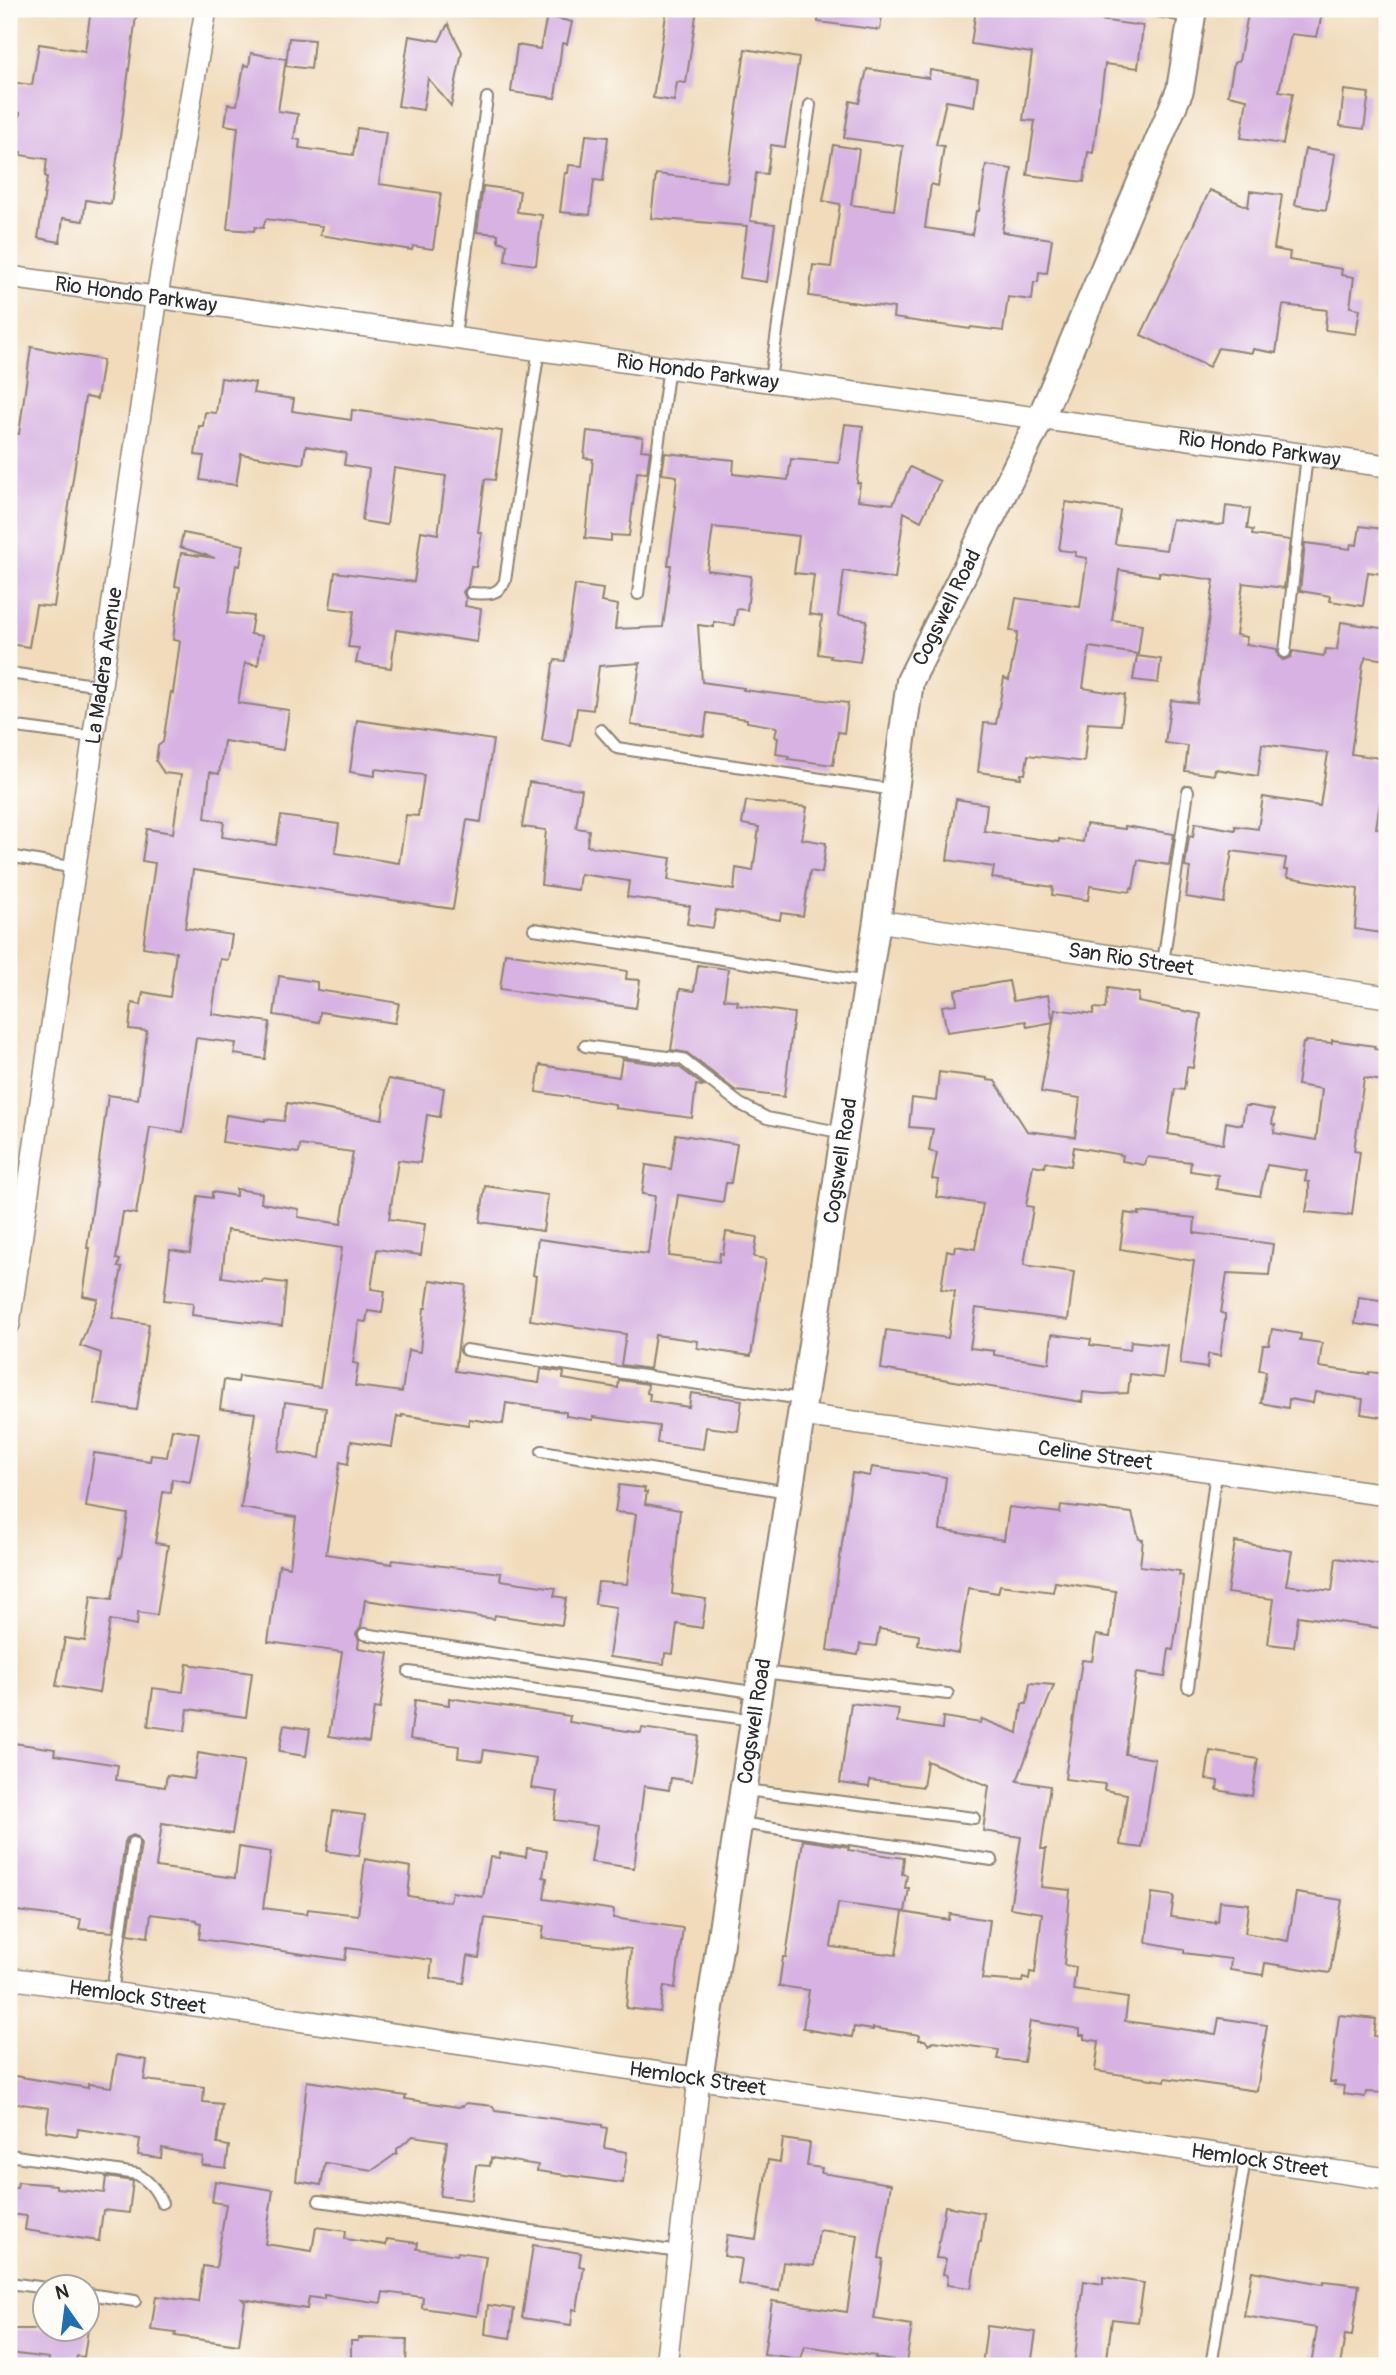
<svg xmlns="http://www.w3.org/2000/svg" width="1396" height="2375" font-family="Pangolin,sans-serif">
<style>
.building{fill:#d7b2e2;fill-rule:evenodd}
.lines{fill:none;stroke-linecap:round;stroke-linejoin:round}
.service-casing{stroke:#8e8373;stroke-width:14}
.minor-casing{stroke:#8e8373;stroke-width:24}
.tertiary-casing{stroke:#8e8373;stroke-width:30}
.service{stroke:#fff;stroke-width:10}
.minor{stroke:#fff;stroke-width:21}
.tertiary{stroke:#fff;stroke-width:26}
.labels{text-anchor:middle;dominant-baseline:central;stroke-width:5;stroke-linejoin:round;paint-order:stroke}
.street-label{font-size:21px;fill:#2b2b2b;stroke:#fdfcf7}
</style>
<rect width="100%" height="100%" fill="#fdfcf7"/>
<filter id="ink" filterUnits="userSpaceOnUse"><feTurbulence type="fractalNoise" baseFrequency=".0143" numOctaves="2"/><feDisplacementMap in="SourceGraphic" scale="14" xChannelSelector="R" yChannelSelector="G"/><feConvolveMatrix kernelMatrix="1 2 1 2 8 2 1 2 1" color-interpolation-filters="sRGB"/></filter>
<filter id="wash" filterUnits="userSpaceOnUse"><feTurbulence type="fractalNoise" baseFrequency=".00686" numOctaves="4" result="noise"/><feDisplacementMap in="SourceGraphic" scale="28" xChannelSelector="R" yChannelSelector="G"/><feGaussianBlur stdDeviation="1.57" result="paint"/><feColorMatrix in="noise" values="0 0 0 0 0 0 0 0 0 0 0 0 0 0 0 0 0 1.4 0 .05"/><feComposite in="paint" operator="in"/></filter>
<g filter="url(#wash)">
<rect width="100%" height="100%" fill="#f1dbbb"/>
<g id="blocks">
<g class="building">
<polygon points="91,9 137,9 111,204 86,200 83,221 63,218 60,242 38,238 47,177 45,176 47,159 20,155 21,152 15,151 20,113 9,111 9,82 32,85 39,44 85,51"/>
<polygon points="667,9 697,9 686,83 677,82 674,101 653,98"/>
<polygon points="819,9 883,9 880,30 818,22"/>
<polygon points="976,9 1021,9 1143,26 1138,68 1105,64 1093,153 1088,152 1084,182 1027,175 1035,121 1023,120 1032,53 971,44"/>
<polygon points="1249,9 1323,9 1317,37 1291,34 1279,91 1293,93 1283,144 1241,138 1247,99 1228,95 1234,63 1239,61"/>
<polygon points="547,16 572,22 567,44 562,43 555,98 511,92 517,45 540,49"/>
<polygon points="448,24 462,52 451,106 428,78 423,110 398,106 409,36 439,41"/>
<polygon points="289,38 314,40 311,69 286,66"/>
<polygon points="745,49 799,58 785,147 771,145 767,174 756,173 750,221 775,224 767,282 740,278 747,226 651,218 656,174 727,182"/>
<polygon points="251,53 286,59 278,111 298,114 294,139 300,140 299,148 353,155 357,128 386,132 379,184 441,193 433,249 413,246 412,250 320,235 322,226 266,219 263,228 255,227 254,231 227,229 238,127 225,125 228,104 237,105 244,65 249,66"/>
<polygon points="867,69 929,78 930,70 978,78 974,106 946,101 936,145 944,146 938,186 931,184 925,228 972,235 976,211 979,211 986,165 1012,169 1002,232 1052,239 1047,273 1039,272 1038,282 1034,282 1032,300 1008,297 1003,331 971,327 970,329 893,318 894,308 809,296 813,265 831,267 840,204 823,201 833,145 859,149 851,205 894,210 903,146 844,138 850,101 859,103"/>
<polygon points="1344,90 1369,93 1364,129 1340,126"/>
<polygon points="586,135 608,137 603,181 594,180 590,215 560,212 565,173 568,173 569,165 582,166"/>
<polygon points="1305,149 1335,154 1326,210 1295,205"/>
<polygon points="483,186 520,191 517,212 542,215 536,265 505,261 507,244 498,241 498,234 477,232"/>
<polygon points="1210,190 1248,207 1250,191 1282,195 1274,249 1290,252 1289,260 1342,269 1341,275 1354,277 1350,307 1360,309 1356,334 1325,330 1327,310 1283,305 1276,353 1253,349 1252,353 1218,348 1209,367 1141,335"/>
<polygon points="31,347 103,360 97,399 85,397 54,607 36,605 29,647 9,644 9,433 19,434"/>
<polygon points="221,378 255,383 253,393 294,399 292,411 351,420 352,410 502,431 495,480 485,479 478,532 482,533 476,567 471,566 468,586 463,592 466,599 465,606 481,609 477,642 396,630 391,668 356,663 359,648 348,647 354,611 330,608 335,572 414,582 421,531 438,534 446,476 394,468 387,525 362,521 369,469 344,465 346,453 306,446 303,464 241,454 236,485 200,480 204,456 195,455 199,426 203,426 205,412 216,413"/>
<polygon points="845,424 863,426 857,483 860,483 858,500 893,504 910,467 940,481 921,521 904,512 895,579 844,571 838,616 867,620 860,662 830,658 831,656 818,654 822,616 809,614 814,575 794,573 799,536 713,527 707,570 751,576 747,610 737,609 734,625 714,622 714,627 698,625 702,682 744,688 743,690 848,703 844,733 838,732 833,765 788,759 789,756 776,754 778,738 775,737 777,727 747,722 747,719 707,713 704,736 631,725 640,663 599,666 593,710 577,708 571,746 542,741 553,664 555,660 565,661 575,585 603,589 601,602 618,605 615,629 663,627 671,565 668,565 676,506 674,506 677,476 662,474 665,453 734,460 733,474 788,480 791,459 839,463"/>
<polygon points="587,431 643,437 641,450 650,451 647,473 637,472 629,536 611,535 611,541 585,538 593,459 584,458"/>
<polygon points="1066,502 1120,510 1115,544 1166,550 1172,519 1218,525 1224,524 1226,506 1250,509 1247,529 1253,530 1252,535 1290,540 1284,588 1243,583 1236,635 1247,637 1246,644 1277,649 1278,656 1283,660 1291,657 1293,651 1324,656 1326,649 1337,650 1341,622 1387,629 1387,660 1366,657 1363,664 1351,754 1387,759 1376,828 1387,830 1387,934 1355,929 1358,889 1287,877 1288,870 1284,870 1286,858 1232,851 1224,903 1186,897 1190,868 1185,867 1189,836 1193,837 1195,823 1235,830 1235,826 1258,829 1263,797 1320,806 1328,753 1262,744 1258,776 1215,769 1214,775 1185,771 1188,746 1165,743 1171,700 1197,703 1214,580 1159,572 1159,576 1119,570 1112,620 1142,624 1138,654 1089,647 1083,688 1125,695 1121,725 1088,723 1084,762 1028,755 1025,774 1021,774 1021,778 978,772 984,723 996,724 1004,678 1009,680 1018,632 1010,631 1016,598 1080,607 1087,558 1075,556 1076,552 1059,550"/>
<polygon points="1360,526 1383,529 1381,545 1387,546 1382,574 1368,572 1363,606 1330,601 1331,596 1300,591 1305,543 1350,549 1351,544 1357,545"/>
<polygon points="183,533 244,545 240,566 236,565 228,613 253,616 250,634 262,636 258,665 245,663 238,703 289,710 283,750 224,741 219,774 210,772 205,818 224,822 222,837 276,845 281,816 339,824 335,853 399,863 406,815 418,816 424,775 375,769 375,776 350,772 357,720 493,740 481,822 467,820 453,909 193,870 185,928 232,935 228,960 220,959 212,1014 270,1022 265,1059 234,1054 236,1043 196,1038 183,1132 150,1127 136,1214 123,1212 116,1259 120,1260 118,1267 122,1268 112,1318 149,1324 137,1410 94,1404 101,1353 80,1346 98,1299 83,1296 90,1248 87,1248 108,1095 138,1099 147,1031 129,1029 132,1003 141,1005 143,992 170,997 176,952 143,947 155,863 142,861 147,829 173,833 181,775 164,773 156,761 158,746 163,742 171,692 173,693 180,641 173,640 180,587 175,586 181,553 215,558 180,547"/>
<polygon points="1137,656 1161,659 1158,683 1133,680"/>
<polygon points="529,782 582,789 576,828 589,830 587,846 671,858 668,880 734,890 736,868 753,871 759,827 742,824 746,801 807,807 802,839 826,843 822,873 810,871 803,916 781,913 780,920 716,910 713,928 687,924 690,906 627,897 629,881 580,874 578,890 541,885 546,830 522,827"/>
<polygon points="956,799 987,804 984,831 1059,842 1059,839 1083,842 1086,824 1125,829 1125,826 1174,834 1169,865 1138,860 1133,889 1131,888 1130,892 1090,886 1088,900 1052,895 1053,887 992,878 994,867 947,860"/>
<polygon points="505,953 627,971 626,979 640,980 636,1008 500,989"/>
<polygon points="698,965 728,969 724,999 738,1001 737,1005 794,1013 784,1097 736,1091 687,1053 671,1050 680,989 694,991"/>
<polygon points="279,976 317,982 317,990 399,1003 395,1023 320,1012 319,1022 274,1015"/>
<polygon points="1009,981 1013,1001 1048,995 1053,1022 1055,1009 1093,1014 1094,1008 1105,1009 1108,988 1139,993 1138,1002 1201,1014 1193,1068 1187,1067 1184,1090 1175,1089 1168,1134 1223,1144 1226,1122 1242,1125 1245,1106 1252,1106 1274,1110 1272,1124 1275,1125 1274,1133 1316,1140 1322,1089 1297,1085 1303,1043 1306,1043 1306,1041 1332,1043 1332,1040 1375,1046 1374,1049 1387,1051 1383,1081 1364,1078 1354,1151 1360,1152 1352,1215 1348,1214 1347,1216 1306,1212 1309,1194 1309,1182 1305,1181 1307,1171 1267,1165 1260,1196 1216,1189 1218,1175 1190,1171 1191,1162 1147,1157 1145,1165 1122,1161 1123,1155 1074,1147 1071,1166 1046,1162 1045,1167 1033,1165 1026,1206 1033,1207 1024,1265 1074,1272 1068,1320 976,1308 970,1348 994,1351 994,1355 1049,1363 1052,1334 1091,1339 1090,1345 1130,1350 1131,1341 1167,1345 1163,1378 1130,1374 1128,1393 1104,1394 1083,1392 1082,1402 881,1369 886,1330 948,1338 955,1291 941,1289 947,1250 954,1252 955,1246 975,1249 983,1204 936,1197 939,1180 932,1179 937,1153 929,1151 933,1129 909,1127 912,1098 936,1101 939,1072 987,1078 987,1080 995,1081 1027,1131 1075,1137 1080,1098 1041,1092 1053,1022 1027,1027 1026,1021 947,1032 942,1006 957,1004 955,990"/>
<polygon points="622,1059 679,1067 704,1086 696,1085 692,1118 615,1108 615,1104 536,1092 540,1065 619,1077"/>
<path d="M388 1079 444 1088 440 1117 427 1115 420 1163 398 1160 389 1219 425 1224 421 1255 377 1249 371 1289 385 1291 382 1313 368 1311 366 1322 359 1321 353 1363 358 1364 355 1386 402 1392 408 1350 420 1352 424 1308H426L430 1280 466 1285 455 1371 539 1383 541 1369 564 1372 563 1379 618 1388 619 1380 648 1384 647 1393 650 1394 649 1401 689 1407 691 1393 742 1400 738 1431 706 1427 703 1449 657 1443 659 1426 593 1417V1420L566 1416V1412L506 1403 503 1424 469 1419V1425L402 1415V1417L397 1416 392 1447 351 1441 348 1464 340 1462 326 1554 392 1564 393 1560 501 1573 500 1580 556 1588 554 1596 566 1598 562 1625 495 1615 494 1619 365 1600 361 1627 356 1634 359 1640 358 1648 389 1653 380 1709 374 1708 369 1742 329 1736 342 1652 268 1642 279 1565 290 1567 296 1517 241 1508 255 1413 220 1409 224 1380 238 1382 239 1376 320 1387 342 1248 227 1230 222 1277 262 1283 263 1280 286 1283 282 1326 192 1315 193 1303 164 1300 170 1250 190 1253 198 1196 212 1198V1192L236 1196V1189L262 1193 261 1203 299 1209 298 1217 341 1224 353 1152 300 1145 299 1153 222 1142 226 1115 265 1121V1119L284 1121 287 1103 382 1119ZM285 1402 326 1408 320 1458 279 1451Z"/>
<polygon points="676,1134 737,1144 731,1183 726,1183 723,1202 678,1195 669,1256 719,1262 720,1253 723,1254 726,1232 757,1237 754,1257 766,1259 751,1356 697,1348 698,1341 655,1335 650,1369 621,1365 626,1334 530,1320 536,1276 533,1275 538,1239 648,1254 655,1196 642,1194 646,1165 671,1169"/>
<polygon points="485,1186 548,1195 543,1231 480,1222"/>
<polygon points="1139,1212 1195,1218 1194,1233 1273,1244 1269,1275 1227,1273 1221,1313 1225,1314 1225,1320 1220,1356 1208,1354 1207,1368 1180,1364 1194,1261 1120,1249 1125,1213 1139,1215"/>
<polygon points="1359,1297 1387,1301 1387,1328 1355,1324"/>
<polygon points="1272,1329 1301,1334 1300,1340 1322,1343 1319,1367 1369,1374 1369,1372 1387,1374 1387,1418 1361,1414 1363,1399 1315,1392 1313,1403 1289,1399 1288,1408 1261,1403 1266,1371 1259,1370 1263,1345 1269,1345"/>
<polygon points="172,1429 199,1433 190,1482 172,1479 171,1493 163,1492 155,1543 168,1545 157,1615 138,1612 137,1625 110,1620 99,1693 56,1686 65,1638 85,1641 91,1596 112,1599 119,1557 121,1558 128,1514 86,1507 94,1453 150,1461 151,1455 167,1457"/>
<polygon points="872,1467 946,1477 940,1530 1004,1540 1009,1507 1060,1513 1061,1505 1132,1513 1139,1539 1143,1540 1140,1566 1180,1571 1179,1575 1183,1576 1179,1612 1173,1650 1169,1649 1165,1677 1136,1673 1125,1754 1155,1759 1142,1848 1120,1845 1127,1794 1104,1790 1105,1784 1065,1779 1082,1660 1092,1661 1096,1635 1110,1637 1116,1591 1055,1582 1053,1592 1000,1585 998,1593 968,1588 958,1653 918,1645 919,1635 879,1629 876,1646 860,1644 858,1655 827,1650 852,1473 870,1476"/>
<polygon points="619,1485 645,1488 644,1492 647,1492 645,1504 680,1510 672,1594 706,1599 702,1628 677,1624 673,1654 665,1653 664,1664 609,1657 616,1607 595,1604 598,1582 627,1584 636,1514 615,1512"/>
<polygon points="1235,1542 1292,1551 1286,1585 1332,1591 1336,1558 1387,1566 1387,1629 1298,1616 1294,1647 1268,1644 1274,1599 1227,1593"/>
<polygon points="187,1664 252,1673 246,1717 188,1709 185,1731 148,1726 153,1688 183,1692"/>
<polygon points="1030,1683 1054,1685 1017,1781 1050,1786 1041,1849 1046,1849 1041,1887 1070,1890 1064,1965 1076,1967 1073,1990 1128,1998 1125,2021 1216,2034 1219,2018 1267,2025 1257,2091 1166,2078 1165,2081 1095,2071 1099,2041 1084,2039 1084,2035 1080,2035 1080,2029 1030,2021 1024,2062 997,2059 999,2050 934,2041 929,2045 925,2040 919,2040 920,2035 873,2028 873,2030 854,2027 852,2037 810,2030 811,2029 803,2028 809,1990 779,1986 783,1957 786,1957 803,1840 849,1847 848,1850 904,1858 902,1874 907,1875 905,1888 909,1888 905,1912 838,1903 831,1947 896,1955 903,1912 949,1920 950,1914 990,1920 982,1979 1022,1982 1023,1978 1029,1980 1030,1972 1035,1973 1042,1913 1010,1908 1021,1837 983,1831 989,1786 927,1761 923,1787 870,1780 869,1787 840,1783 851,1703 899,1709 897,1722 942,1729 943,1717 980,1723 982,1719 1018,1733 1022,1704 1027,1704"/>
<polygon points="449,1698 570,1716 569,1722 621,1730 641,1733 642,1728 699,1736 692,1781 671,1778 669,1790 644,1786 634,1868 591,1862 597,1826 554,1820 558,1792 531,1788 536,1758 484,1750 482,1761 458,1758 459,1746 410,1739 415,1700 449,1705"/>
<polygon points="284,1725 310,1729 306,1756 279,1752"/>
<polygon points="14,1743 55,1749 54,1755 118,1765 116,1780 165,1787 167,1775 194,1779 198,1753 244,1761 232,1834 162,1823 156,1867 235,1878 239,1847 271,1852 263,1908 307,1914 308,1909 358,1915 365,1859 411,1867 408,1896 450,1902 452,1892 483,1897 490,1857 499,1858 500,1853 526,1857 527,1848 547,1851 543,1877 547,1878 544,1899 614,1910 613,1918 683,1928 675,1988 664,1986 660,2012 626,2008 631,1949 542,1938 544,1926 485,1918 479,1958 468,1956 464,1983 430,1978 432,1960 347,1948 345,1960 199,1939 201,1923 197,1922 197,1920 151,1914 148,1937 128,1934 141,1844 138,1837 133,1835 127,1838 125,1842 113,1932 79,1929 81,1919 9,1910 9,1782"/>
<polygon points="1210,1751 1258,1759 1252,1796 1217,1790 1218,1781 1206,1779"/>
<polygon points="333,1811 365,1815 359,1856 327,1851"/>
<polygon points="1152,1893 1174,1896 1171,1917 1215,1923 1215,1921 1218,1922 1220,1901 1249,1904 1245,1933 1288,1941 1296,1893 1342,1900 1330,1973 1265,1963 1263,1975 1230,1970 1231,1959 1184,1953 1184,1949 1146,1942"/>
<polygon points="1339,2015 1376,2019 1374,2036 1387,2038 1387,2093 1366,2092 1365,2097 1343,2094 1344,2086 1334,2085 1335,2082 1330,2082"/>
<polygon points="117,2055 147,2060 144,2080 204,2087 203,2102 222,2104 217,2144 229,2146 226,2168 202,2165 203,2157 162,2148 161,2158 138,2155 140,2139 78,2129 77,2136 46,2131 49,2108 9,2102 9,2075 88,2088 88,2084 111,2087"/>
<polygon points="307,2081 406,2096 405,2099 458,2107 463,2106 466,2103 493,2106 495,2111 602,2125 602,2127 607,2128 604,2148 627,2152 623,2183 537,2171 538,2165 491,2158 490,2166 476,2165 471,2200 440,2196 447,2141 413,2136 397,2149 397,2153 373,2170 325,2163 321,2185 296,2181"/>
<polygon points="783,2139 810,2143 807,2166 822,2168 821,2173 891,2184 879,2258 883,2259 874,2319 912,2325 906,2363 875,2358 876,2356 805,2346 801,2359 764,2354 772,2301 847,2312 858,2235 819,2230 814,2266 783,2262 779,2291 738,2284 742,2259 724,2256 727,2235 756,2239 768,2160 780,2162"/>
<polygon points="106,2177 133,2181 129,2213 103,2210 99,2241 25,2230 27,2216 10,2214 13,2188 17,2188 18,2182 56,2185 56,2188 104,2193"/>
<polygon points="215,2181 273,2190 265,2244 312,2251 316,2227 346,2231 345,2239 386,2245 387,2239 418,2243 417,2249 457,2255 458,2252 486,2256 477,2316 422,2308 423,2297 383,2292 381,2303 324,2295 324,2299 309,2297 307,2309 242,2299 245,2302 239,2345 175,2336 176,2333 151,2330 156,2296 198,2302 203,2266 216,2268 226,2204 212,2202"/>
<polygon points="945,2206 984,2213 981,2242 979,2242 971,2288 947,2285 948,2275 943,2274 946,2259 936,2258"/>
<polygon points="533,2245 581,2253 579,2266 584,2267 577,2310 573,2309 571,2325 522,2318"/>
<polygon points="1252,2271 1323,2284 1324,2281 1359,2285 1352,2336 1345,2335 1340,2366 1311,2366 1317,2328 1244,2316"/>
<polygon points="1103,2277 1144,2283 1138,2322 1112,2319 1106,2366 1074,2366 1084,2281 1103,2284"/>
<polygon points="488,2305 514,2309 510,2338 485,2334"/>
<polygon points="987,2326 1036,2332 1031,2366 982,2366"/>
<polygon points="9,2329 88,2329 84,2357 77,2356 75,2366 48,2366 49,2358 9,2353"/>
<polygon points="358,2338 407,2339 406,2366 351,2366 351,2341 358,2341"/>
</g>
</g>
</g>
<g filter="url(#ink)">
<use href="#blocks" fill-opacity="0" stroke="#8e8373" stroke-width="2"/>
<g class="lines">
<g class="service-casing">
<g id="service">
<polyline points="1146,9 1191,17"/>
<polyline points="455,336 487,98"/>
<polyline points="770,380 810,105"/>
<path d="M471 593C486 594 498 596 505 581L539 348"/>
<polyline points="638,594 669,366"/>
<polyline points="1285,652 1307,455"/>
<polyline points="9,673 101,686"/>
<polyline points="9,726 94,737"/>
<polyline points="601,730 617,748 894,790"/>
<polyline points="9,856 75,868"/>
<polyline points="534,929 867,982"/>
<polyline points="1163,963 1188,791"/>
<polyline points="585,1046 682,1059 740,1104 767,1118 844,1133"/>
<polyline points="466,1350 802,1399"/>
<polyline points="542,1451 788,1492"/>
<polyline points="364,1634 759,1693"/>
<polyline points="409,1672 753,1720"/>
<polyline points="762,1672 948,1694"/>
<polyline points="1188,1687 1216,1471"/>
<polyline points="745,1790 974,1818"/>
<polyline points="740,1823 992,1860"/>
<polyline points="112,1993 133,1843"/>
<path d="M9 2155 137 2174C150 2182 156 2190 162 2203"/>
<polyline points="319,2201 679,2252"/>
<polyline points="9,2283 46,2288"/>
<polyline points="88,2294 135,2301"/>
<polyline points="1211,2366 1245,2159"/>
</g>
</g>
<g class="minor-casing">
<g id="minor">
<path id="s1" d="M9 277 1387 466"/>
<path id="s2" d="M877 921 1387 997"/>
<path id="s3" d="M9 1324 157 296 206 9"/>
<path id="s4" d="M802 1415 1387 1495"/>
<path id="s5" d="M9 1978 1387 2179"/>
<polyline points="666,2366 699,2079"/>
</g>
</g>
<g class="tertiary-casing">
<g id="tertiary">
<path id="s6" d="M699 2079 877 921 910 681 1041 417 1180 90 1193 9"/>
</g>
</g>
<use href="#service" class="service"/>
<use href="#minor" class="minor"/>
<use href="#tertiary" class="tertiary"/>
</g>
</g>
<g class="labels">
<g class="street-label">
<text stroke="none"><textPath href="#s1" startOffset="128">Rio Hondo Parkway</textPath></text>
<text stroke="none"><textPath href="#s1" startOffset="695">Rio Hondo Parkway</textPath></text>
<text stroke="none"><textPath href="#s1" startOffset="1262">Rio Hondo Parkway</textPath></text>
<text stroke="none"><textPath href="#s6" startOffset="1496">Cogswell Road</textPath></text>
<text stroke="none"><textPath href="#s3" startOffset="665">La Madera Avenue</textPath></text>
<text stroke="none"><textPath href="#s2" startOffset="257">San Rio Street</textPath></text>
<text stroke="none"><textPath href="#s6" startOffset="929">Cogswell Road</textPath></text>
<text stroke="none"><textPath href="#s4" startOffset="296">Celine Street</textPath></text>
<text stroke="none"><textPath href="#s6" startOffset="362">Cogswell Road</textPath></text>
<text stroke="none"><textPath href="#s5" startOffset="130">Hemlock Street</textPath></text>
<text stroke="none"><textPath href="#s5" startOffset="696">Hemlock Street</textPath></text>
<text stroke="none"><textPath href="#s5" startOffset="1264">Hemlock Street</textPath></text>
</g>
</g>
<rect width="1396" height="2375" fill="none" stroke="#fdfcf7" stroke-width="35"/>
<g transform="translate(66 2308) rotate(346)"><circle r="33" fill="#fdfcf7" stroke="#a9a8a5" stroke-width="2"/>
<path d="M0-5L12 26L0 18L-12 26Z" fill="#1f6fb2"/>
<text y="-10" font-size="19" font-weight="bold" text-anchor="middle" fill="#2b2b2b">N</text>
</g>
</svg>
